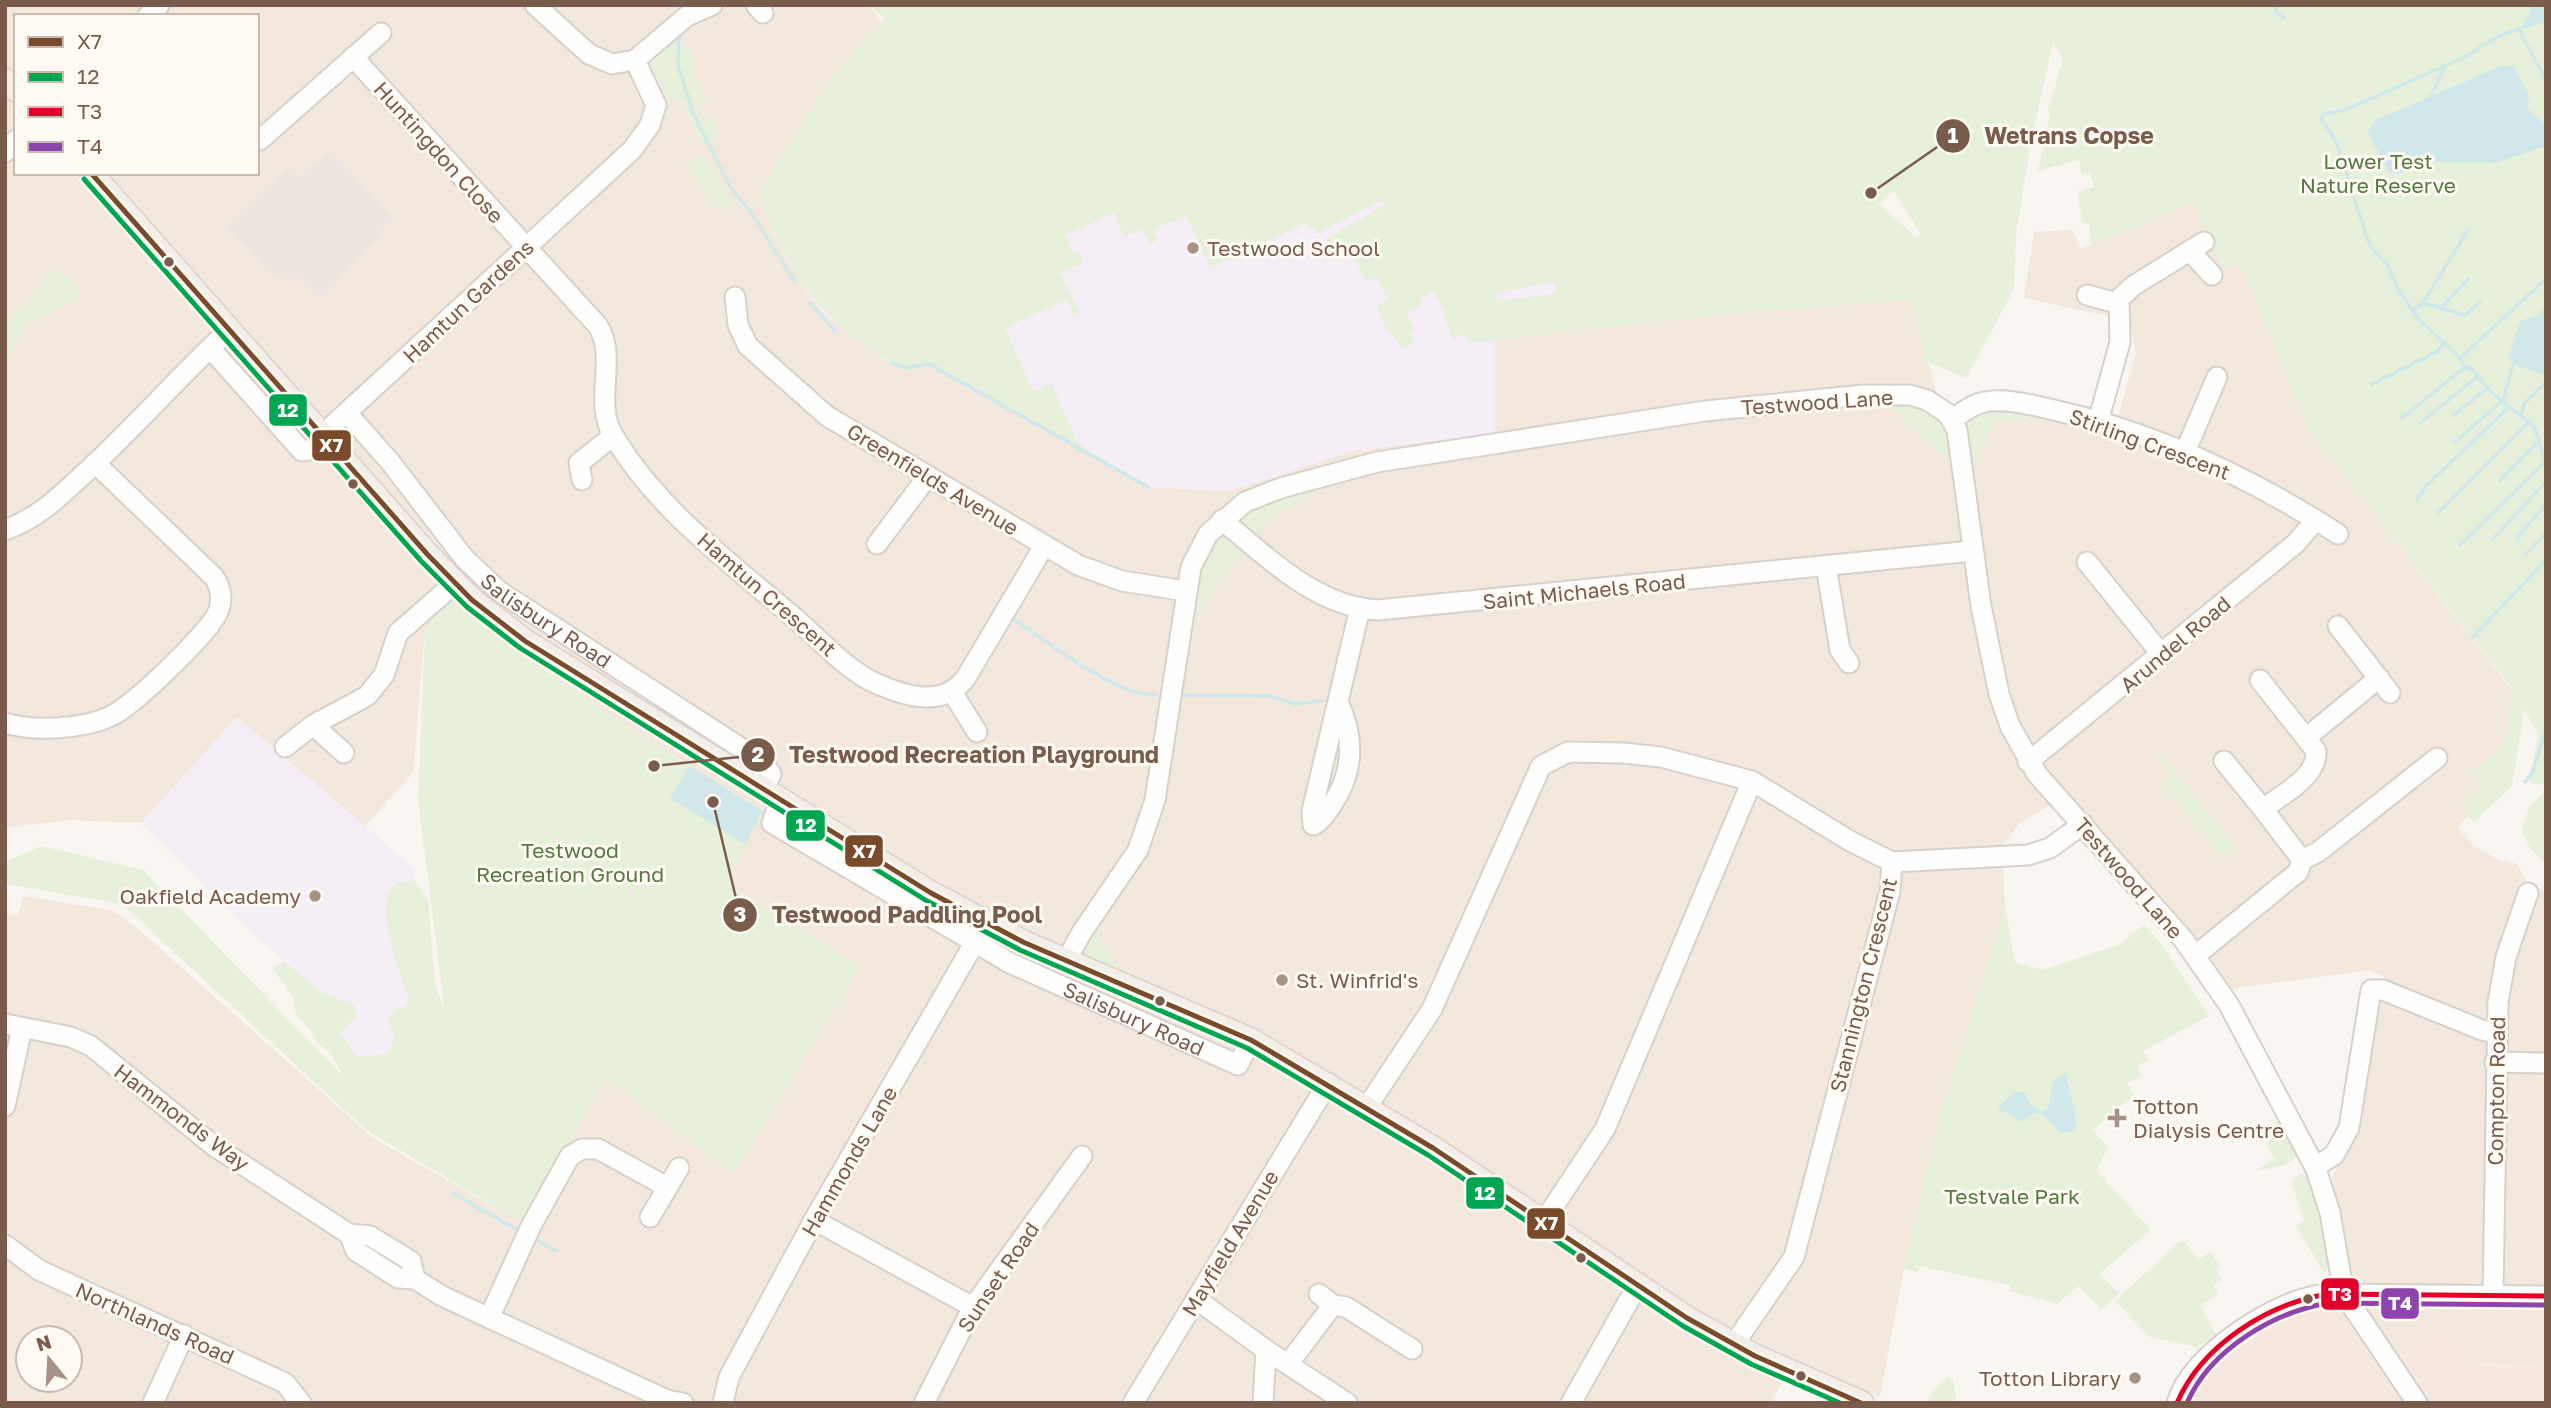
<svg xmlns="http://www.w3.org/2000/svg" width="2551" height="1408" font-family="'Golos Text',sans-serif">
<style>
.residential{fill:#f2e8de;fill-rule:evenodd}
.commercial{fill:#f6e8e1}
.industrial{fill:#ede5e0}
.education{fill:#f6eef6}
.green{fill:#e7f0db;fill-rule:evenodd}
.water{fill:#d0e8ea}
.lines{fill:none;stroke-linecap:round;stroke-linejoin:round}
.stream{stroke:#d0e8ea;stroke-width:3.5}
.minor-casing{stroke:#d7d1cb;stroke-width:23}
.major-casing{stroke:#dad1cc;stroke-width:26}
.minor{stroke:#fefefd;stroke-width:19}
.major{stroke:#f3eee8;stroke-width:23}
.bus-1-casing{stroke:#fffaf3;stroke-width:10}
.bus-2-casing{stroke:#fffaf3;stroke-width:10}
.bus-3-casing{stroke:#fffaf3;stroke-width:10}
.bus-4-casing{stroke:#fffaf3;stroke-width:10}
.bus-1{stroke:#7a4b2a;stroke-width:5}
.bus-2{stroke:#00a651;stroke-width:5}
.bus-3{stroke:#e4002b;stroke-width:5}
.bus-4{stroke:#8e44ad;stroke-width:5}
.poi-dot{fill:#a69286;stroke:#fffaf3;stroke-width:2.5}
.bus-dot{fill:#7a5c4d;stroke:#fffaf3;stroke-width:2.5}
.labels{text-anchor:middle;dominant-baseline:central;stroke-width:6;stroke-linejoin:round;paint-order:stroke}
.street-label{font-size:21px;fill:#7a5c4d;stroke:#fffaf3}
.park-label{font-size:21px;fill:#537a41;stroke:#fffaf3}
.poi-label{font-size:21px;fill:#7a5c4d;stroke:#fffaf3;text-anchor:start}
.leader{fill:none;stroke:#7a5c4d;stroke-width:2.5}
.callout-dot{fill:#7a5c4d;stroke:#fffaf3;stroke-width:2.5}
.mark-label{font-size:21px;text-anchor:middle;font-weight:bold;fill:#fff}
.callout-label{font-size:23px;text-anchor:middle;font-weight:bold;fill:#7a5c4d;stroke:#fffaf3;stroke-width:6;stroke-linejoin:round;paint-order:stroke}
.line-badge{stroke:#fffaf3;stroke-width:2.5}
.badge-label{font-size:19px;text-anchor:middle;font-weight:bold;fill:#fff}
</style>
<rect width="100%" height="100%" fill="#f9f5f0"/>
<path class="residential" d="M5 5H869L881 23 830 79 758 193 784 254 811 298 908 368 929 364 1148 487 1229 491 1352 451 1494 433 1495 339 1663 320 1911 299 1940 405 1952 420 1977 404 2115 427 2136 354 2129 320 2024 298 2034 232 2072 230 2081 249 2193 202 2224 270 2235 260 2247 277 2310 433 2517 696 2511 775 2457 827 2474 846 2497 859 2517 864 2528 885 2546 891V1367L2396 1360 2362 1305 2352 1279 2332 1176 2357 1137 2373 1006 2384 977 2371 970 2220 990 2060 800 2021 822 2002 845 2005 907 1937 1127 1904 1268 1880 1397 1794 1362 1770 1403H5V914L18 916 23 896 114 911 136 927 373 1138 523 1223 606 1078 734 1174 860 966 727 884 762 810 639 735 448 601 425 630 413 773 365 826 237 717 141 823 70 820 5 828ZM16 16H257V173H16ZM28 1338H70V1380H28Z"/>
<g class="commercial">
<polygon points="2320,1301 2335,1304 2343,1312 2407,1403 2187,1403 2198,1378 2216,1360 2302,1304"/>
<polygon points="2451,1324 2479,1365 2546,1367 2546,1403 2426,1403 2396,1360"/>
</g>
<polygon class="industrial" points="330,150 394,219 320,300 300,278 276,279 227,226 288,167 301,176"/>
<g class="education">
<polygon points="1414,5 1663,320 1495,339 1495,433 1352,451 1229,491 1148,487 929,365 908,368 883,360 825,314 811,298 784,254 758,193"/>
<polygon points="237,717 415,869 411,992 388,1054 357,1058 340,1033 356,1016 354,1005 322,992 261,941 141,823"/>
</g>
<g class="green">
<path d="M868 5H2546V785L2529 783 2538 734 2524 709 2512 786 2474 822 2460 805 2482 785 2472 773 2505 744 2512 688 2310 433 2246 276 2235 260 2224 270 2193 202 2091 245 2089 224 2082 222 2078 192 2094 187 2090 173 2082 175 2079 160 2038 171 2050 115 2048 111 2062 63V57L2053 42 2031 141 2016 235 2014 289 1966 378 1926 361 1910 299 1663 320 1468 343 1464 334 1453 339 1442 314 1445 312 1434 291 1420 298 1422 305 1406 311 1415 330 1410 332 1414 343 1403 349 1386 328 1376 306 1388 299 1376 278 1366 282 1356 261 1325 239 1385 205 1382 200 1318 233 1306 223 1210 268 1186 216 1153 230 1158 240 1150 244 1143 230 1124 236 1114 213 1065 235 1073 253 1079 252 1084 263 1060 272 1080 313 1074 316 1067 300 1005 328 1033 391 1051 383 1078 443 1107 464 929 365C898 370 885 361 861 342 800 295 787 262 758 193L830 79 885 18ZM1894 191 1921 234 1916 237 1879 204ZM1554 282 1557 293 1497 301V293Z"/>
<polygon points="676,34 689,48 696,63 694,73 707,104 697,107 702,121 712,118 720,138 701,146 685,109 675,97 667,100 664,93 660,95 650,73 652,57 664,50 663,46"/>
<polygon points="703,155 733,202 720,212 705,193 709,190 704,193 685,165"/>
<path d="M48 270 68 276 80 293C66 312 38 312 23 331 15 339 12 356 5 367V324L37 292Z"/>
<path d="M1873 401C1899 402 1933 401 1949 426 1955 437 1956 457 1959 470L1890 407 1872 408Z"/>
<polygon points="1997,409 2045,416 1995,423 1974,463 1969,461 1967,427 1976,414"/>
<path d="M1316 487V494C1289 503 1272 516 1254 538L1238 526 1234 517 1253 506Z"/>
<polygon points="1224,530 1247,548 1225,574 1187,635 1200,559"/>
<path d="M448 601 639 735 763 811 727 884 860 966 734 1174 606 1078 524 1224 365 1129 122 904 5 884V862L41 846 143 870 343 1076 330 1052 317 1043C310 1022 292 1022 294 998L272 968 284 961 322 992 354 1005 357 1016 340 1033 357 1057 388 1054 394 1036 388 1021 394 1009 405 1007 409 998C400 973 359 873 415 881L428 900 435 984 445 1011 418 801 425 630Z"/>
<polygon points="1338,723 1346,764 1321,812"/>
<polygon points="2160,752 2236,848 2222,859 2161,784 2170,776 2155,757"/>
<polygon points="2546,790 2546,864 2530,848 2522,832 2528,809"/>
<polygon points="2005,907 2015,962 2042,970 2119,945 2144,925 2160,942 2209,1016 2143,1051 2148,1060 2137,1066 2142,1076 2127,1083 2134,1094 2093,1130 2108,1148 2096,1170 2151,1230 2099,1274 2119,1293 2102,1310 2078,1286 2057,1304 2010,1291 2010,1285 1919,1266 1918,1272 1904,1268 1937,1127"/>
<path d="M1090 930C1107 940 1109 962 1125 971L1122 975 1091 963 1085 944Z"/>
<polygon points="2275,1122 2281,1122 2298,1157 2282,1166 2255,1171 2274,1159 2263,1135"/>
<path d="M2300 1174 2308 1176C2317 1200 2336 1250 2325 1274L2296 1226 2304 1221 2292 1183Z"/>
<polygon points="2182,1240 2199,1259 2211,1252 2220,1267 2216,1271 2222,1280 2213,1286 2218,1294 2200,1306 2216,1335 2197,1347 2150,1337 2115,1301"/>
<polygon points="1947,1377 1953,1378 1956,1398 1953,1403 1928,1403 1932,1391"/>
</g>
<g class="water">
<polygon points="2533,5 2546,5 2546,24 2539,23 2526,29 2524,24"/>
<polygon points="2501,66 2513,66 2529,95 2528,109 2546,125 2546,146 2495,163 2434,162 2399,174 2389,172 2367,132 2376,120"/>
<polygon points="2546,305 2546,376 2513,364 2509,357 2520,321 2539,315"/>
<polygon points="690,766 763,811 745,844 670,798"/>
<path d="M2062 1074 2066 1075C2069 1092 2079 1116 2075 1131L2061 1133 2042 1114 2034 1113 2021 1122 2005 1111 2000 1112 1999 1106 2016 1091 2025 1093 2032 1106 2042 1112 2048 1109 2053 1082Z"/>
</g>
<g class="lines">
<g class="stream">
<polyline points="2277,5 2276,13 2284,18"/>
<polyline points="2529,25 2499,36 2465,57 2345,110 2323,114 2322,119 2337,143 2367,238 2373,250 2387,264 2399,291 2417,317 2460,358 2465,367 2472,369 2493,394 2529,422 2535,429 2546,464"/>
<polyline points="2520,31 2546,80"/>
<polyline points="679,32 678,65 693,113 731,188 750,211 795,282"/>
<polyline points="2431,96 2445,66"/>
<polyline points="810,303 835,331"/>
<polyline points="2424,303 2441,308 2468,279"/>
<polyline points="2441,308 2465,315 2480,302"/>
<polyline points="2414,310 2423,303 2468,230"/>
<polyline points="2460,358 2546,279"/>
<polyline points="892,363 908,368 929,364 1148,487"/>
<polyline points="2372,384 2438,351 2444,342"/>
<polyline points="2453,416 2487,388"/>
<polyline points="2521,416 2524,404 2546,382"/>
<polyline points="2402,418 2465,367"/>
<polyline points="2420,423 2478,376"/>
<polyline points="2455,442 2503,400 2513,364"/>
<polyline points="2499,481 2537,443"/>
<polyline points="2417,500 2426,486 2508,408"/>
<polyline points="2439,512 2529,422"/>
<polyline points="2517,538 2546,504"/>
<polyline points="2493,539 2546,482"/>
<polyline points="2460,545 2544,463"/>
<polyline points="2526,554 2546,533"/>
<path d="M1014 620C1045 639 1122 701 1156 694"/>
<polyline points="2473,637 2546,560"/>
<polyline points="1179,695 1270,696 1295,704 1322,701"/>
<polyline points="2525,782 2533,772 2546,727"/>
<polyline points="454,1194 518,1230"/>
<polyline points="536,1240 557,1251"/>
</g>
<g class="minor-casing">
<g id="minor">
<polyline points="535,5 589,54 612,64 635,60 687,16 712,5"/>
<polyline points="756,5 763,13"/>
<polyline points="148,16 159,5"/>
<path d="M353 57 598 326C618 359 593 402 613 435 657 510 732 564 797 620 820 640 844 667 871 681 903 696 944 710 967 676L1044 546"/>
<polyline points="260,140 381,33"/>
<polyline points="5,152 16,140"/>
<polyline points="2190,251 2212,275"/>
<polyline points="2087,295 2117,303"/>
<polyline points="735,297 738,325 748,346 827,416 1078,565 1122,581 1186,591"/>
<polyline points="210,348 302,451 315,449 333,425 632,150 650,125 656,105 635,60"/>
<path id="s1" d="M347 413 391 463 465 559 499 591 764 763 771 774 764 789"/>
<path d="M1952 420C1962 413 1972 404 1985 402 2007 398 2032 405 2054 410 2156 433 2250 477 2338 534"/>
<polyline points="2098,422 2120,342 2119,299 2133,286 2204,242"/>
<polyline points="2185,452 2217,377"/>
<polyline points="582,480 579,463 613,436"/>
<path d="M1222 520C1267 557 1316 607 1378 610L1972 551"/>
<path d="M5 530C39 518 61 495 87 471 136 426 180 375 229 330"/>
<polyline points="877,544 928,476"/>
<polyline points="2087,562 2162,655"/>
<polyline points="1826,566 1840,650 1849,663"/>
<polyline points="2338,626 2390,693"/>
<path d="M2260 680 2316 751C2318 777 2281 795 2263 809L2302 860"/>
<polyline points="952,692 977,732"/>
<path d="M1338 702C1355 738 1354 773 1331 806 1326 813 1321 822 1313 825L1312 811 1360 608"/>
<path d="M5 723C34 732 84 729 111 716 131 708 210 632 218 612 223 600 221 588 214 577L95 463"/>
<polyline points="313,725 344,753"/>
<polyline points="2307,737 2379,678"/>
<polyline points="285,747 313,725 367,696 384,675 398,633 455,583"/>
<polyline points="2224,761 2263,809"/>
<polyline points="2028,762 2295,544 2316,520"/>
<path id="s2" d="M780 800 772 823 1010 963 1238 1065 1251 1040"/>
<polyline points="2302,860 2318,852 2437,758"/>
<polyline points="2196,955 2298,872 2302,860"/>
<polyline points="1066,961 1082,932 1138,850 1155,800 1191,567 1208,534 1245,502 1281,488 1377,462 1705,411 1864,395 1910,395 1927,400 1948,414 1957,430 1981,606 1999,694 2010,726 2037,774 2183,939 2229,1005 2316,1169 2330,1213 2344,1294 2417,1403"/>
<polyline points="5,1024 71,1037 91,1046 214,1146 349,1234 370,1236 411,1261 415,1279"/>
<polyline points="2495,1062 2546,1063"/>
<polyline points="5,1106 22,1028"/>
<polyline points="1367,1107 1432,1009 1541,766 1568,752 1624,753 1661,757 1752,781 1850,841 1892,862 2028,855 2050,848 2083,824"/>
<polyline points="2315,1167 2334,1155 2349,1128 2371,990 2383,990 2482,1030 2496,1033"/>
<polyline points="650,1217 679,1168"/>
<polyline points="814,1220 973,1307"/>
<polyline points="1544,1221 1605,1129 1752,781"/>
<polyline points="349,1234 356,1251 398,1278 415,1279 442,1296 667,1400 683,1403"/>
<polyline points="5,1245 39,1270 285,1383 301,1403"/>
<polyline points="2493,1295 2498,1002 2506,957 2528,893"/>
<polyline points="1196,1299 1266,1350 1347,1403"/>
<polyline points="1333,1305 1346,1307 1412,1349"/>
<polyline points="489,1318 531,1226 570,1156 582,1149 598,1149 667,1187"/>
<polyline points="1734,1344 1794,1257 1890,891 1892,862"/>
<polyline points="1288,1364 1333,1305 1319,1294"/>
<polyline points="153,1403 184,1335"/>
<polyline points="723,1403 729,1377 814,1220 979,935"/>
<polyline points="924,1403 973,1307 1082,1156"/>
<polyline points="1133,1403 1328,1083"/>
<polyline points="1263,1403 1266,1350"/>
<polyline points="1571,1403 1637,1286"/>
<path d="M2177 1403C2189 1355 2281 1296 2328 1294L2546 1296"/>
</g>
</g>
<g class="major-casing">
<g id="major">
<polyline points="5,80 16,90"/>
<polyline points="91,173 428,555 472,600 525,641 931,893 1023,942 1251,1040 1433,1148 1687,1318 1755,1356 1862,1403"/>
</g>
</g>
<use href="#minor" class="minor"/>
<use href="#major" class="major"/>
<g class="bus-1-casing">
<polyline id="bus-1" points="91,173 428,555 472,600 525,641 931,893 1023,942 1251,1040 1433,1148 1687,1318 1755,1356 1861,1403"/>
</g>
<g class="bus-2-casing">
<polyline id="bus-2" points="84,179 421,561 467,607 520,648 927,901 1020,950 1247,1048 1428,1155 1683,1326 1751,1364 1840,1403"/>
</g>
<g class="bus-3-casing">
<path id="bus-3" d="M2177 1403C2202 1345 2267 1304 2328 1294L2546 1296"/>
</g>
<g class="bus-4-casing">
<path id="bus-4" d="M2187 1403C2210 1350 2273 1312 2329 1303L2546 1305"/>
</g>
<use href="#bus-1" class="bus-1"/>
<use href="#bus-2" class="bus-2"/>
<use href="#bus-3" class="bus-3"/>
<use href="#bus-4" class="bus-4"/>
</g>
<g class="poi-dot">
<circle cx="1193" cy="248" r="7"/>
<circle cx="315" cy="896" r="7"/>
<circle cx="1282" cy="980" r="7"/>
<path d="M2113.5 1107.5h7v7h7v7h-7v7h-7v-7h-7v-7h7z"/>
<circle cx="2135" cy="1378" r="7"/>
</g>
<g class="bus-dot">
<circle cx="169" cy="262" r="6"/>
<circle cx="353" cy="484" r="6"/>
<circle cx="1160" cy="1001" r="6"/>
<circle cx="1581" cy="1258" r="6"/>
<circle cx="2308" cy="1299" r="6"/>
<circle cx="1801" cy="1376" r="6"/>
</g>
<g class="labels">
<g class="street-label">
<text transform="translate(439 152) rotate(48)">Huntingdon Close</text>
<text transform="translate(468 301) rotate(-43)">Hamtun Gardens</text>
<text transform="translate(1817 402) rotate(-4)">Testwood Lane</text>
<text transform="translate(2150 444) rotate(20)">Stirling Crescent</text>
<text transform="translate(933 479) rotate(31)">Greenfields Avenue</text>
<text transform="translate(1584 591) rotate(-6)">Saint Michaels Road</text>
<text transform="translate(767 594) rotate(41)">Hamtun Crescent</text>
<text stroke="none"><textPath href="#s1" startOffset="290">Salisbury Road</textPath></text>
<text transform="translate(2175 644) rotate(-40)">Arundel Road</text>
<text transform="translate(2129 878) rotate(49)">Testwood Lane</text>
<text transform="translate(1863 985) rotate(-76)">Stannington Crescent</text>
<text stroke="none"><textPath href="#s2" startOffset="436">Salisbury Road</textPath></text>
<text transform="translate(2496 1091) rotate(-89)">Compton Road</text>
<text transform="translate(182 1117) rotate(37)">Hammonds Way</text>
<text transform="translate(849 1161) rotate(-60)">Hammonds Lane</text>
<text transform="translate(1230 1243) rotate(-59)">Mayfield Avenue</text>
<text transform="translate(998 1277) rotate(-56)">Sunset Road</text>
<text transform="translate(155 1323) rotate(24)">Northlands Road</text>
</g>
<g class="park-label">
<text x="2378" y="161">Lower Test<tspan x="2378" dy="24">Nature Reserve</tspan></text>
<text x="570" y="850">Testwood<tspan x="570" dy="24">Recreation Ground</tspan></text>
<text x="2012" y="1196">Testvale Park</text>
</g>
<g class="poi-label">
<text x="1207" y="248">Testwood School</text>
<text x="301" y="896" text-anchor="end">Oakfield Academy</text>
<text x="1296" y="980">St. Winfrid's</text>
<text x="2133" y="1106">Totton<tspan x="2133" dy="24">Dialysis Centre</tspan></text>
<text x="2121" y="1378" text-anchor="end">Totton Library</text>
</g>
</g>
<path class="leader" d="M1871 193L1953 136M654 766L758 755M713 802L740 915"/>
<g class="callout-dot">
<circle cx="1871" cy="193" r="7"/>
<circle cx="654" cy="766" r="7"/>
<circle cx="713" cy="802" r="7"/>
<circle cx="1953" cy="136" r="18"/>
<circle cx="758" cy="755" r="18"/>
<circle cx="740" cy="915" r="18"/>
</g>
<g class="mark-label">
<text x="1953" y="143">1</text>
<text x="758" y="762">2</text>
<text x="740" y="922">3</text>
</g>
<g class="callout-label">
<text x="2069" y="144">Wetrans Copse</text>
<text x="974" y="763">Testwood Recreation Playground</text>
<text x="907" y="923">Testwood Paddling Pool</text>
</g>
<g class="line-badge">
<rect x="268" y="393" width="40" height="34" rx="7" fill="#00a651"/>
<rect x="311" y="429" width="41" height="33" rx="7" fill="#7a4b2a"/>
<rect x="785" y="809" width="41" height="33" rx="7" fill="#00a651"/>
<rect x="844" y="834" width="40" height="34" rx="7" fill="#7a4b2a"/>
<rect x="1465" y="1176" width="40" height="34" rx="7" fill="#00a651"/>
<rect x="1526" y="1207" width="40" height="33" rx="7" fill="#7a4b2a"/>
<rect x="2320" y="1277" width="40" height="34" rx="7" fill="#e4002b"/>
<rect x="2380" y="1287" width="40" height="33" rx="7" fill="#8e44ad"/>
</g>
<g class="badge-label">
<text x="288" y="417">12</text>
<text x="331" y="452">X7</text>
<text x="806" y="832">12</text>
<text x="864" y="858">X7</text>
<text x="1485" y="1200">12</text>
<text x="1546" y="1230">X7</text>
<text x="2340" y="1301">T3</text>
<text x="2400" y="1310">T4</text>
</g>
<rect width="2551" height="1408" fill="none" stroke="#7a5c4d" stroke-width="14"/>
<rect x="14" y="14" width="245" height="161" fill="#fffaf3" stroke="#cabbb1" stroke-width="2"/>
<rect x="28" y="37" width="35" height="10" fill="#7a4b2a" stroke="#cabbb1" stroke-width="2"/>
<text x="77" y="49" font-size="21" fill="#7a5c4d">X7</text>
<rect x="28" y="72" width="35" height="10" fill="#00a651" stroke="#cabbb1" stroke-width="2"/>
<text x="77" y="84" font-size="21" fill="#7a5c4d">12</text>
<rect x="28" y="107" width="35" height="10" fill="#e4002b" stroke="#cabbb1" stroke-width="2"/>
<text x="77" y="119" font-size="21" fill="#7a5c4d">T3</text>
<rect x="28" y="142" width="35" height="10" fill="#8e44ad" stroke="#cabbb1" stroke-width="2"/>
<text x="77" y="154" font-size="21" fill="#7a5c4d">T4</text>
<g transform="translate(49 1359) rotate(342)"><circle r="33" fill="#fffaf3" stroke="#cabbb1" stroke-width="2"/>
<path d="M0-5L12 26L0 18L-12 26Z" fill="#a69286"/>
<text y="-10" font-size="19" font-weight="bold" text-anchor="middle" fill="#7a5c4d">N</text>
</g>
</svg>
